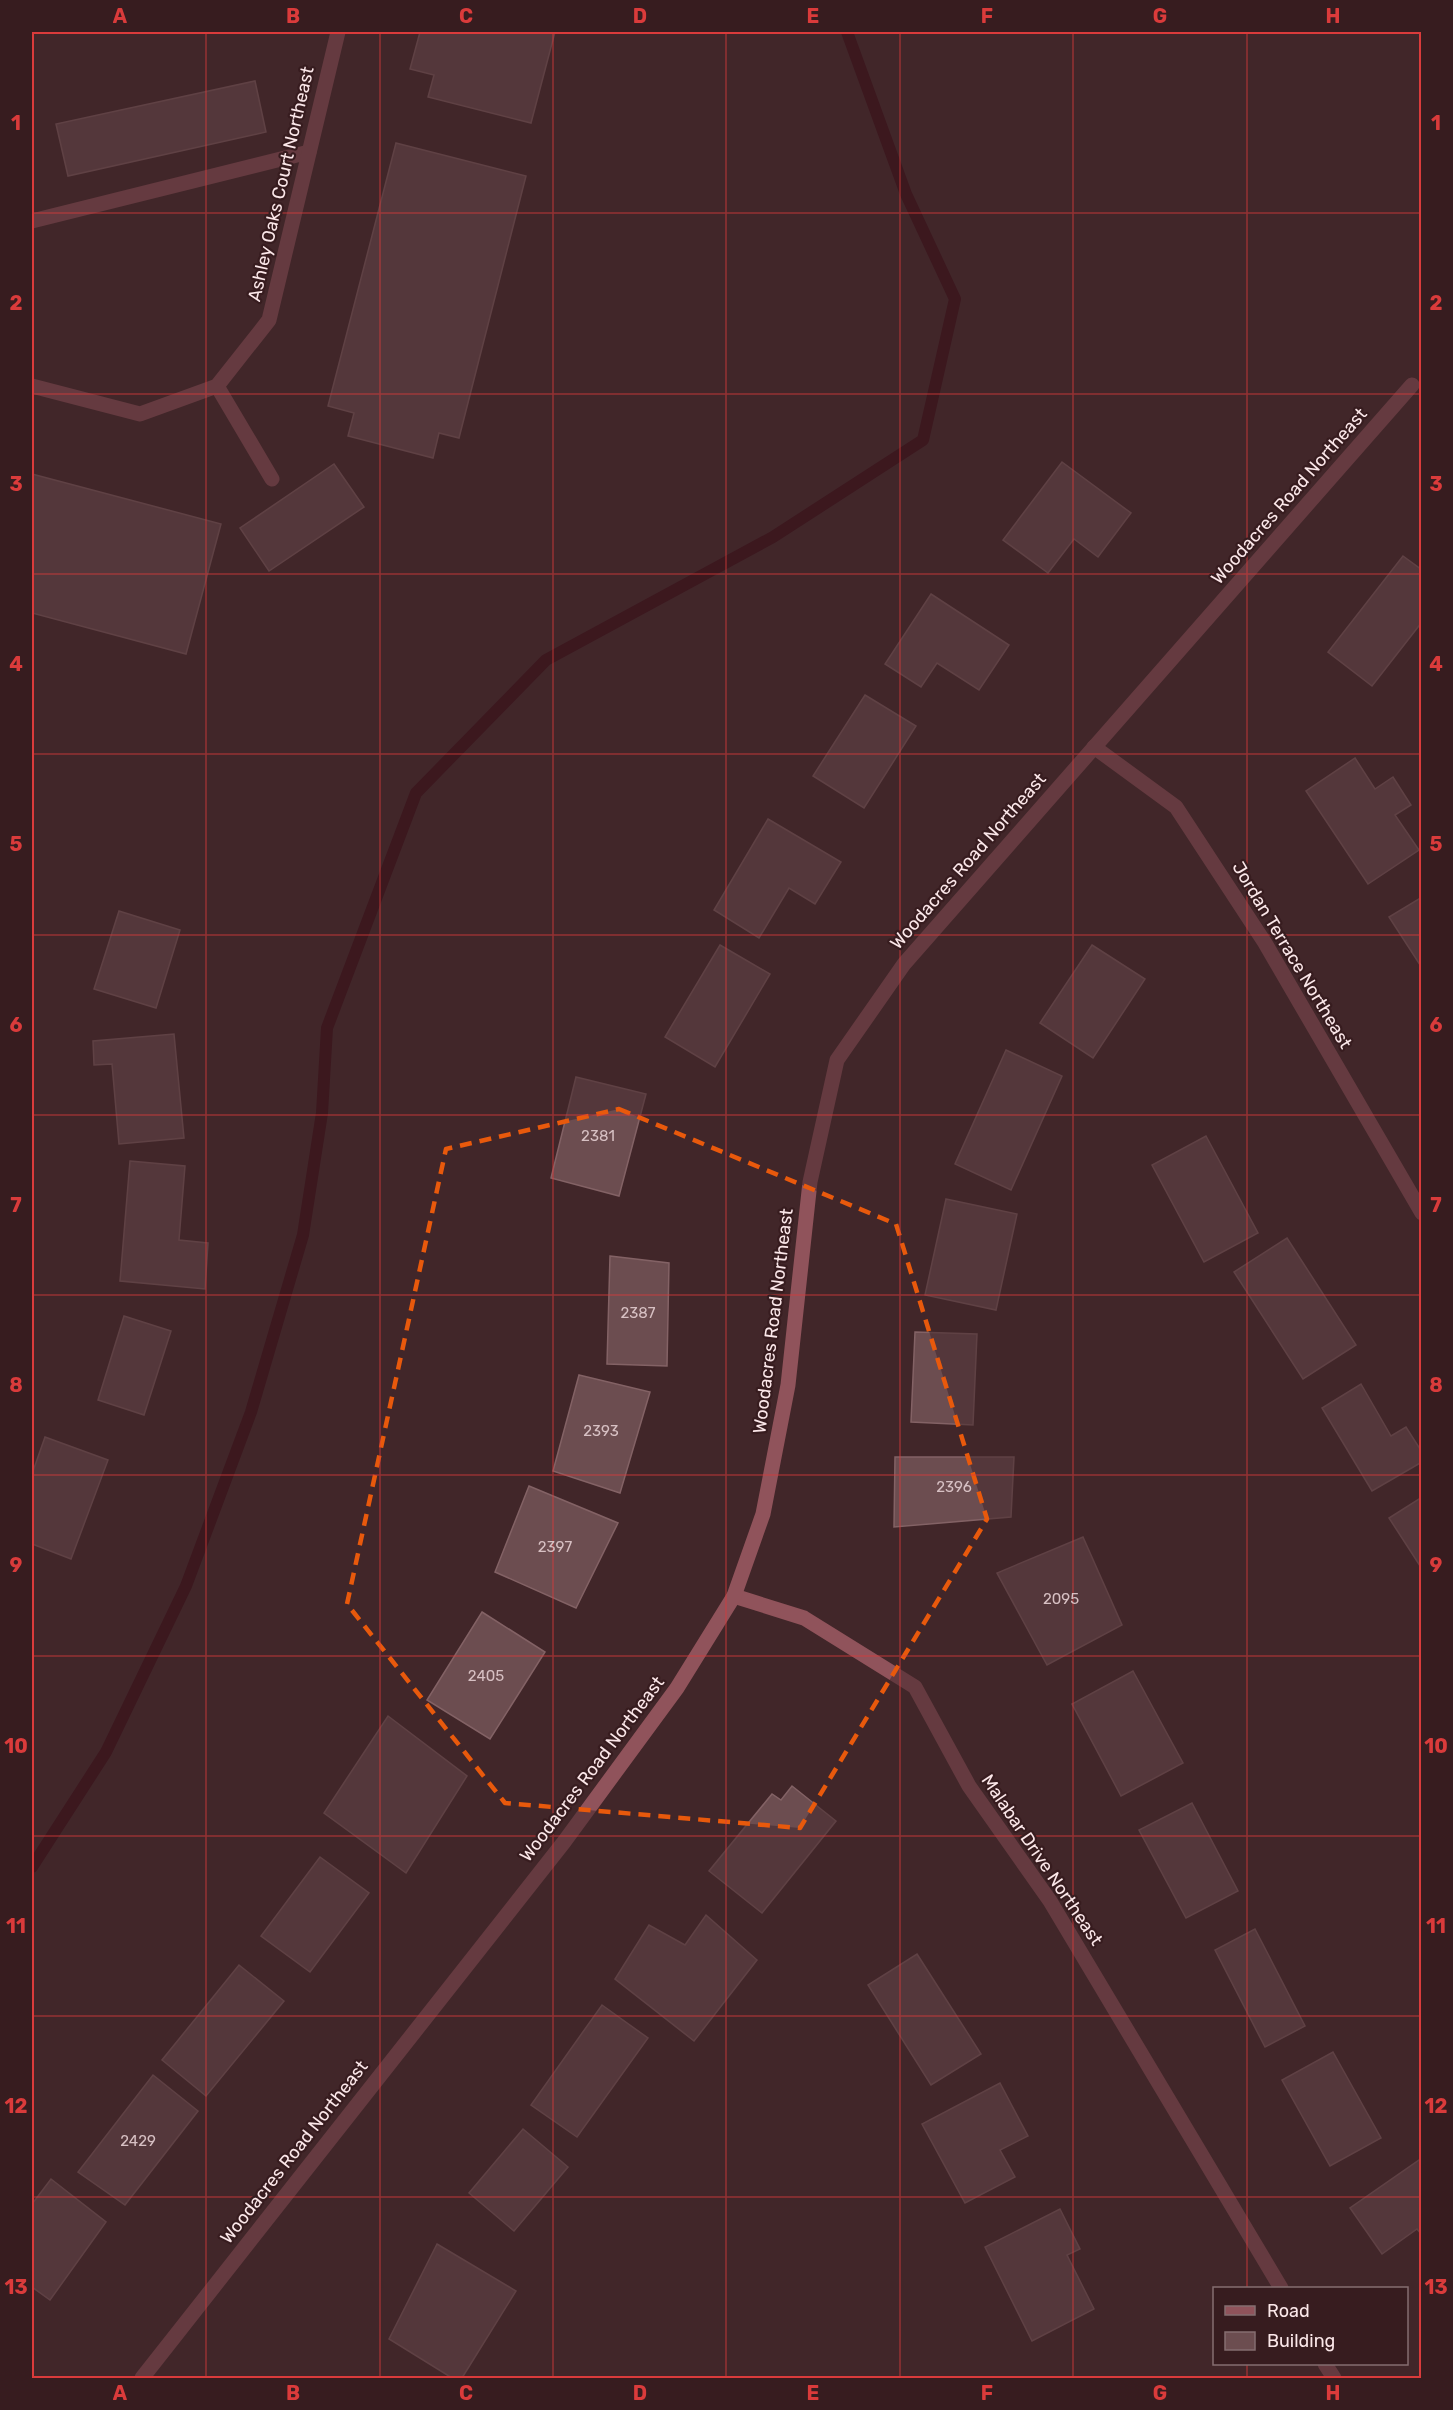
<svg xmlns="http://www.w3.org/2000/svg" width="1453" height="2410" font-family="Rubik,sans-serif">
<style>
.lines{fill:none;stroke-linecap:round;stroke-linejoin:round}
.stream{stroke:#350711;stroke-width:12}
.building{fill:#6c4d50;stroke:#836265;stroke-width:1.5}
.lane{stroke:#90535b;stroke-width:15}
.street{stroke:#90535b;stroke-width:15}
.marked{fill:none;stroke:#e8590c;stroke-width:4.5;stroke-dasharray:12 8;stroke-linejoin:round}
.grid{fill:none;stroke:#da3b3b;stroke-width:1.5;stroke-opacity:0.55}
.labels{text-anchor:middle;dominant-baseline:central;stroke-width:4.5;stroke-linejoin:round;paint-order:stroke}
.number-label{font-size:15px;fill:#d7c0c3}
.street-label{font-size:18px;fill:#fbe7e9;stroke:#371c1f}
.neatline{fill:none;stroke:#da3b3b;stroke-width:2}
.grid-label{font-size:20px;text-anchor:middle;font-weight:bold;fill:#da3b3b}
</style>
<rect width="100%" height="100%" fill="#412629"/>
<g class="lines">
<polyline class="stream" points="32,1867 106,1752 186,1586 251,1412 303,1235 322,1113 327,1028 416,793 546,660 773,537 923,440 955,299 906,194 847,32"/>
</g>
<g class="building">
<polygon points="420,32 555,32 531,123 428,97 434,75 410,69"/>
<polygon points="255,81 266,132 68,176 56,124"/>
<polygon points="396,143 526,176 459,438 439,433 433,458 348,436 354,413 328,406"/>
<polygon points="1062,462 1131,513 1098,557 1074,539 1048,573 1003,540"/>
<polygon points="334,464 364,507 269,571 240,528"/>
<polygon points="32,474 221,524 186,654 32,613"/>
<polygon points="1403,556 1422,570 1422,622 1372,686 1328,652"/>
<polygon points="931,594 1009,645 979,690 937,663 921,687 885,664"/>
<polygon points="865,695 916,726 864,808 813,776"/>
<polygon points="1355,758 1375,789 1393,777 1411,805 1395,815 1419,850 1368,884 1306,791"/>
<polygon points="768,819 841,862 815,904 789,888 759,938 714,910"/>
<polygon points="1422,897 1422,968 1389,917"/>
<polygon points="119,911 180,930 156,1008 94,989"/>
<polygon points="720,945 770,974 715,1067 665,1037"/>
<polygon points="1092,945 1145,979 1093,1058 1040,1023"/>
<polygon points="174,1034 184,1138 119,1144 112,1064 94,1065 93,1041"/>
<polygon points="1006,1050 1062,1076 1011,1190 955,1164"/>
<polygon points="576,1077 646,1094 619,1196 551,1178"/>
<polygon points="1206,1136 1258,1233 1204,1262 1152,1165"/>
<polygon points="130,1161 185,1166 179,1240 208,1243 205,1289 120,1281"/>
<polygon points="946,1199 1017,1214 996,1310 925,1295"/>
<polygon points="1287,1238 1356,1345 1303,1379 1234,1272"/>
<polygon points="610,1256 669,1263 667,1366 607,1364"/>
<polygon points="124,1316 171,1331 144,1415 98,1400"/>
<polygon points="915,1332 977,1334 973,1425 911,1422"/>
<polygon points="579,1375 650,1392 620,1493 553,1471"/>
<polygon points="1361,1384 1391,1436 1406,1427 1422,1452 1422,1462 1372,1491 1322,1408"/>
<polygon points="45,1437 108,1460 71,1559 32,1544 32,1474"/>
<polygon points="895,1457 1014,1457 1011,1517 894,1527"/>
<polygon points="529,1486 618,1523 576,1608 495,1572"/>
<polygon points="1422,1497 1422,1569 1389,1518"/>
<polygon points="1083,1537 1122,1625 1047,1665 997,1573"/>
<polygon points="482,1612 545,1652 490,1739 427,1700"/>
<polygon points="1133,1671 1183,1763 1121,1796 1072,1704"/>
<polygon points="388,1716 467,1776 406,1873 324,1813"/>
<polygon points="792,1786 836,1821 762,1913 709,1871 772,1794 781,1800"/>
<polygon points="1192,1803 1238,1891 1186,1918 1139,1830"/>
<polygon points="320,1857 369,1893 310,1972 261,1936"/>
<polygon points="706,1915 757,1960 694,2041 615,1979 649,1925 685,1945"/>
<polygon points="1255,1929 1305,2026 1265,2047 1215,1950"/>
<polygon points="917,1954 981,2054 931,2085 868,1985"/>
<polygon points="239,1965 284,2001 206,2096 162,2060"/>
<polygon points="602,2005 648,2038 577,2137 531,2105"/>
<polygon points="1333,2052 1381,2138 1330,2166 1282,2080"/>
<polygon points="153,2075 198,2111 125,2205 78,2172"/>
<polygon points="1000,2083 1028,2136 1000,2150 1015,2177 965,2203 922,2124"/>
<polygon points="523,2129 568,2167 514,2231 469,2193"/>
<polygon points="1422,2158 1422,2235 1417,2229 1382,2254 1350,2208"/>
<polygon points="51,2179 106,2222 50,2300 32,2287 32,2204"/>
<polygon points="1060,2209 1080,2249 1067,2255 1094,2309 1032,2341 985,2247"/>
<polygon points="437,2244 516,2291 462,2378 452,2378 389,2339"/>
</g>
<g class="lines">
<g class="lane">
<polyline points="32,221 309,152"/>
<polyline points="217,386 272,479"/>
</g>
<g class="street">
<polyline points="32,386 140,414 217,386 269,320 338,32"/>
<polyline points="1094,747 1176,807 1265,943 1422,1213"/>
<polyline points="734,1596 804,1618 915,1687 969,1786 1050,1901 1281,2288"/>
<polyline points="1325,2364 1334,2378"/>
<polyline points="142,2378 564,1842 677,1688 734,1596 763,1514 788,1385 810,1182 837,1060 904,964 1412,385"/>
</g>
</g>
<path d="M0 0H1453V2410H0ZM619 1109 896 1224 987 1519 800 1828 505 1803 347 1604 446 1149Z" fill="#412629" fill-opacity=".55" fill-rule="evenodd"/>
<path class="marked" d="M619 1109 896 1224 987 1519 800 1828 505 1803 347 1604 446 1149Z"/>
<path class="grid" d="M206 32V2378M380 32V2378M553 32V2378M726 32V2378M900 32V2378M1073 32V2378M1247 32V2288M32 213H1422M32 394H1422M32 574H1422M32 754H1422M32 935H1422M32 1115H1422M32 1295H1422M32 1475H1422M32 1656H1422M32 1836H1422M32 2016H1422M32 2197H1422M1247 2364V2378"/>
<g class="labels">
<g class="number-label">
<text x="598" y="1136">2381</text>
<text x="638" y="1313">2387</text>
<text x="601" y="1431">2393</text>
<text x="954" y="1487">2396</text>
<text x="555" y="1547">2397</text>
<text x="1061" y="1599">2095</text>
<text x="486" y="1676">2405</text>
<text x="138" y="2141">2429</text>
</g>
<g class="street-label">
<text transform="translate(281 184) rotate(-77)">Ashley Oaks Court Northeast</text>
<text transform="translate(1289 496) rotate(-49)">Woodacres Road Northeast</text>
<text transform="translate(968 861) rotate(-49)">Woodacres Road Northeast</text>
<text transform="translate(1292 955) rotate(59)">Jordan Terrace Northeast</text>
<text transform="translate(773 1321) rotate(-83)">Woodacres Road Northeast</text>
<text transform="translate(592 1769) rotate(-53)">Woodacres Road Northeast</text>
<text transform="translate(1042 1860) rotate(56)">Malabar Drive Northeast</text>
<text transform="translate(294 2152) rotate(-52)">Woodacres Road Northeast</text>
</g>
</g>
<rect width="1453" height="2410" fill="none" stroke="#371c1f" stroke-width="66"/>
<rect x="1213" y="2287" width="195" height="78" fill="#371c1f" stroke="#856d70" stroke-width="1.5"/>
<rect x="1225" y="2306" width="30" height="9" fill="#90535b" stroke="#856d70" stroke-width="1.5"/>
<text x="1267" y="2317" font-size="18" fill="#fbe7e9">Road</text>
<rect x="1225" y="2332" width="30" height="18" fill="#6c4d50" stroke="#856d70" stroke-width="1.5"/>
<text x="1267" y="2347" font-size="18" fill="#fbe7e9">Building</text>
<rect x="33" y="33" width="1387" height="2344" class="neatline"/>
<g class="grid-label">
<text x="120" y="23">A</text>
<text x="293" y="23">B</text>
<text x="466" y="23">C</text>
<text x="640" y="23">D</text>
<text x="813" y="23">E</text>
<text x="987" y="23">F</text>
<text x="1160" y="23">G</text>
<text x="1333" y="23">H</text>
<text x="16" y="130">1</text>
<text x="1436" y="130">1</text>
<text x="16" y="310">2</text>
<text x="1436" y="310">2</text>
<text x="16" y="491">3</text>
<text x="1436" y="491">3</text>
<text x="16" y="671">4</text>
<text x="1436" y="671">4</text>
<text x="16" y="851">5</text>
<text x="1436" y="851">5</text>
<text x="16" y="1032">6</text>
<text x="1436" y="1032">6</text>
<text x="16" y="1212">7</text>
<text x="1436" y="1212">7</text>
<text x="16" y="1392">8</text>
<text x="1436" y="1392">8</text>
<text x="16" y="1572">9</text>
<text x="1436" y="1572">9</text>
<text x="16" y="1753">10</text>
<text x="1436" y="1753">10</text>
<text x="16" y="1933">11</text>
<text x="1436" y="1933">11</text>
<text x="16" y="2113">12</text>
<text x="1436" y="2113">12</text>
<text x="16" y="2294">13</text>
<text x="1436" y="2294">13</text>
<text x="120" y="2400">A</text>
<text x="293" y="2400">B</text>
<text x="466" y="2400">C</text>
<text x="640" y="2400">D</text>
<text x="813" y="2400">E</text>
<text x="987" y="2400">F</text>
<text x="1160" y="2400">G</text>
<text x="1333" y="2400">H</text>
</g>
</svg>
